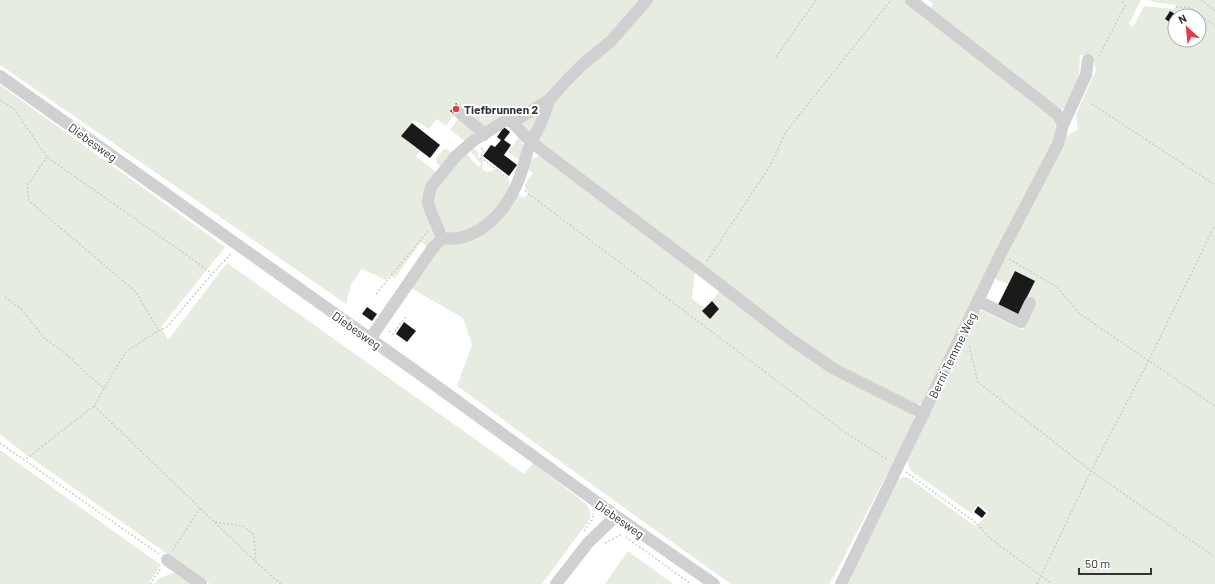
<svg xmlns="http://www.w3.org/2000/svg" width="1215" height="584" font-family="Barlow,sans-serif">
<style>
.green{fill:#e6ecdf;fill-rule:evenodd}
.building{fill:#1a1a1a}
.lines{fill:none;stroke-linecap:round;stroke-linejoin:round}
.path{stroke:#cdcdcd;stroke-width:1.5;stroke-dasharray:2 2;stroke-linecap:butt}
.minor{stroke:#d0d0d0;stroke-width:12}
.poi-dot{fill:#e63946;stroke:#fff;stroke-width:1.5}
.labels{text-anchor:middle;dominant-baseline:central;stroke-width:4;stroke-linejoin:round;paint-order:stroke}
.poi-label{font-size:12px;font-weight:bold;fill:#333;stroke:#fff;text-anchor:start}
.street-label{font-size:12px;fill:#333;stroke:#fff}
</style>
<rect width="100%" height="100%" fill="#fff"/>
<g class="green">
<polygon points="0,0 643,0 611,37 541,101 520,114 483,127 475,120 474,116 470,113 465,113 461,110 463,107 456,102 450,110 456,116 452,117 446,126 437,119 429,129 414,120 402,136 420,151 416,156 438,174 428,187 435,235 428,247 421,242 395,278 389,275 386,280 362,269 351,284 346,304 0,65"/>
<path d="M653 0H904L1042 106C1055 119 1057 121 1055 140L923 403 913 405 839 368 539 144 538 137 554 101Z"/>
<path d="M928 0H1141L1129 24 1133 27 1144 6 1174 9 1176 5 1153 2 1150 0H1215V584H845L896 480 904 477H907L976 527 989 512 978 504 971 513 910 470 907 460 978 311H983L1023 330 1036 303 1027 298 1035 281 1015 271 1008 284 997 280 995 276 1064 137 1078 130 1076 115 1096 70 1093 55H1080L1079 78 1065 108 1059 110 929 10 933 4ZM1175 16H1199V40H1175Z"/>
<polygon points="0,85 225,247 161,327 168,340 227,263 524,474 533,463 586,504 590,511 590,519 542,584 210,584 24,453 0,434"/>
<polygon points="543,107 531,134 519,123"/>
<polygon points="458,119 473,130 474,138 465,141 450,130"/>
<polygon points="519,137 523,145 522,162 508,152"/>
<polygon points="473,148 479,153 477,156 483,160 482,167 483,170 489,172 495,169 509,180 510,190 504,201 481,225 454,236 442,230 432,201 435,197 432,193 452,164 467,154 478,167 481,164 471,152"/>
<polygon points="448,149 451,152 452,157 445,165 440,166 437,163 436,159 443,150"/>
<path d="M538 156 544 157 695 272 692 299 705 308 702 311 710 319 719 309 712 301 720 290 836 377 907 409 914 416V423C897 457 878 490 861 524 850 544 841 565 829 584H731L641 520 457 386 472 345 463 318 411 288 439 244 459 241 516 193 524 198 529 192 525 189V184L533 173 527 169C530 162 531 159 538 156Z"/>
<polygon points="0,450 161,565 148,584 0,584"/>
<polygon points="628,551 673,584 605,584"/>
<polygon points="176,572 192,584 155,584 158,579"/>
</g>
<g class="building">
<polygon points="1170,11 1177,15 1171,23 1165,19"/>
<polygon points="456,103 462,108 456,115 450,111"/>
<polygon points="412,123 440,145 430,158 401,136"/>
<polygon points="504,127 510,132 504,140 511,145 504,155 517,165 509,176 483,156 491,145 495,147 501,140 497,137"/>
<polygon points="1015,271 1035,281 1018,315 998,305"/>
<polygon points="712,301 719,309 710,319 702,311"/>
<polygon points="367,307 377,314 372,321 362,314"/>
<polygon points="404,322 416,331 407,342 396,334"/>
<polygon points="978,506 986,513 982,518 974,512"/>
</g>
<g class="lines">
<g class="path">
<polyline points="1201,0 1215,11"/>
<polyline points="1176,7 1189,7 1215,26"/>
<polyline points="1099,56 1125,6 1121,0"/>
<polyline points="776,57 816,0"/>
<polyline points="0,100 14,109 47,157 212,273"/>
<polyline points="1092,104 1215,185"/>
<polyline points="481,148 484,151 480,157 508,178"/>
<polyline points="47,157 27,186 29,201 136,292 159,331"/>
<polyline points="525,191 846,433 888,460"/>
<polyline points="1009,259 1057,287 1080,314 1215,406"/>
<polyline points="707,261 770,166 785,133 891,0"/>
<polyline points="376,294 428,231"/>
<polyline points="5,297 22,310 45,339 60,349 72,359 82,370 105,389"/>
<polyline points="389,331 393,334 406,316"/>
<polyline points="969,346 978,382 1091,471 1215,557"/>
<polyline points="94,406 256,562 281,584"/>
<polyline points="0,443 159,554"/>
<polyline points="26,459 94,406 125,353 146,338 168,326 212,274 232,253"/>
<polyline points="906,472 975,522 991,539 1052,584"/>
<polyline points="215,522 243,526 254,535 256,562"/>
<polyline points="584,531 592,520 593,513"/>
<polyline points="626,537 691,584"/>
<polyline points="605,543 622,534"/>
<polyline points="173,550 200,508"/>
<polyline points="150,584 161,568"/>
<polyline points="1037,584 1091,471 1149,360 1215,225"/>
</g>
<g class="minor">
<polyline points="911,0 1057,114 1063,125"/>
<polyline points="0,76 424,377 616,516 714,584"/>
<polyline points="460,113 480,130 484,135"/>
<polyline points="510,120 531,142 701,270 789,338 834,369 924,414"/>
<path d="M442 238C476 243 503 215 516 186 523 172 525 156 531 142 534 136 538 130 541 123 544 116 547 108 549 100"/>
<polyline points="978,301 1021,322 1030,303"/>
<polyline points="370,339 432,249 442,238 431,212 428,203 429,195 431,187 456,156 473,141 503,122 521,117 549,100 567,80 583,64 610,42 647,0"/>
<polyline points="167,560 201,584"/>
<polyline points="556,584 588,543 616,516"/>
<polyline points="841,584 1001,253 1058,144 1063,125 1086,75 1088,60"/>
</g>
</g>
<circle class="poi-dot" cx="456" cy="109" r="4"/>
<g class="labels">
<g class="poi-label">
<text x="464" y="109">Tiefbrunnen 2</text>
</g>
<g class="street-label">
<text transform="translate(93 142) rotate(36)">Diebesweg</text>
<text transform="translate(357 330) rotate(35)">Diebesweg</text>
<text transform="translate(952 355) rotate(-64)">Berni Temme Weg</text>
<text transform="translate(620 519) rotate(35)">Diebesweg</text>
</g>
</g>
<g transform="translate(1187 28) rotate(333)"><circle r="19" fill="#ffffff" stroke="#adadad"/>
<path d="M0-3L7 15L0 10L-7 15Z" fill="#e63946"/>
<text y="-6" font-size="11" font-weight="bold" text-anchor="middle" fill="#333333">N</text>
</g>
<path d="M1079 568v6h72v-6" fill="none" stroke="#333333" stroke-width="2"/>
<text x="1085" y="568" font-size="12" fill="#333333" stroke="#ffffff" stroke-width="3" paint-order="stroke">50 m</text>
</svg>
